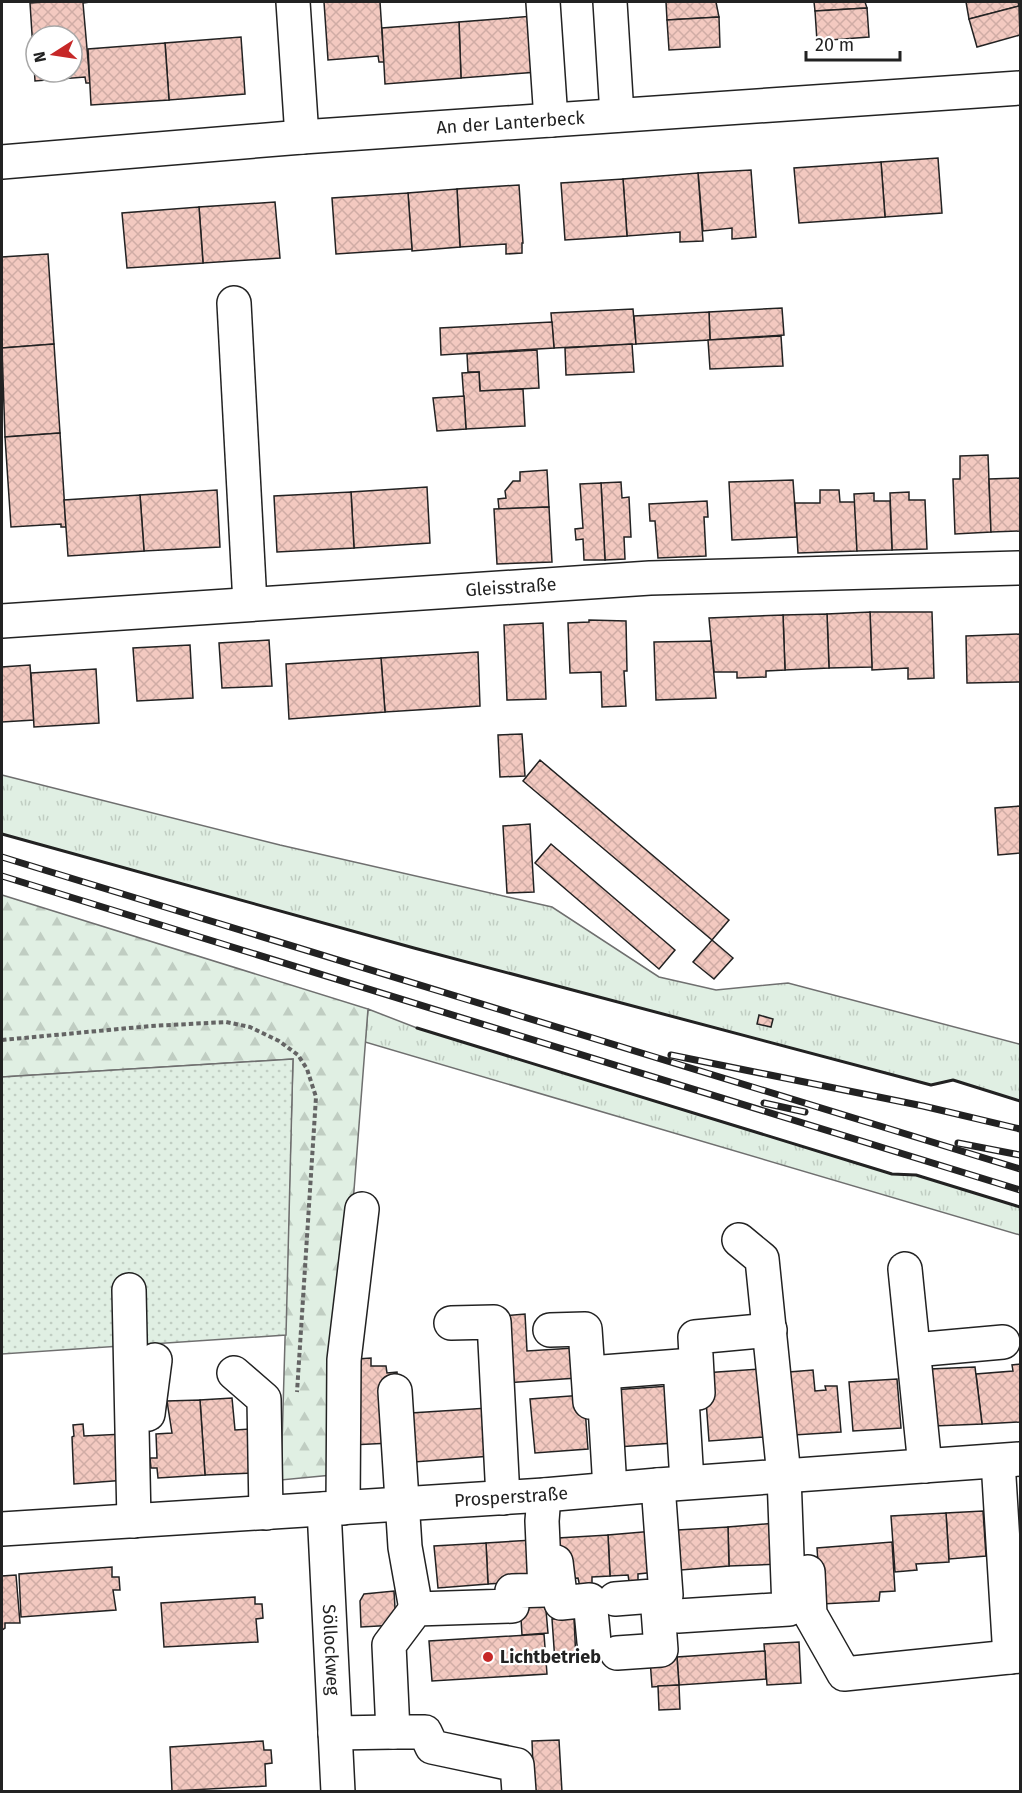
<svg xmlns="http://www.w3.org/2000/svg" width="1022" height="1793" font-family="'Fira Sans',sans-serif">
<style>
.grass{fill:url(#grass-tufts);stroke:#6f6f6f;stroke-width:1.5}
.forest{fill:url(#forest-firs);stroke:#6f6f6f;stroke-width:1.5}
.garden{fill:url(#garden-dots);stroke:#6f6f6f;stroke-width:1.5}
.building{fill:url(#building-cross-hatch);stroke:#222;stroke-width:1.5;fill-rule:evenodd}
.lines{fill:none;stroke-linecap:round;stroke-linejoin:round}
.minor-casing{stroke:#222;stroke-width:36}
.major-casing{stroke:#222;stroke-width:36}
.path{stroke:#646464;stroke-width:4;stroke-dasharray:4.5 3;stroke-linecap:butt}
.minor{stroke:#fff;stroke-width:33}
.major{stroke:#fff;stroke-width:33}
.rail-casing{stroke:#222;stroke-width:7}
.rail{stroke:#fff;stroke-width:4.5;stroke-dasharray:14;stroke-linecap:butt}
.wall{stroke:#222;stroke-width:3}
.poi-dot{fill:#c62828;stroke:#fff;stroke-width:2}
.labels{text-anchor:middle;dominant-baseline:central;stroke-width:4.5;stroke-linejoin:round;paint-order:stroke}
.street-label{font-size:18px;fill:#222;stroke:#fff}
.poi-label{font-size:18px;font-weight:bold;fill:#222;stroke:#fff;text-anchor:start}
</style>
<defs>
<pattern id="grass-tufts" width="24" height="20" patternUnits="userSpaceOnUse" patternTransform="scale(1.5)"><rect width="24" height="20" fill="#e0efe3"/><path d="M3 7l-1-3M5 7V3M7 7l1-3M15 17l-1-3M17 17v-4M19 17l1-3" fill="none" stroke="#c0cdc2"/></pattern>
<pattern id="forest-firs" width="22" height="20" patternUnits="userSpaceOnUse" patternTransform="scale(1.5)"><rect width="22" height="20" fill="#e0efe3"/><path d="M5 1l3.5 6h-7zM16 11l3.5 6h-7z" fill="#c0cdc2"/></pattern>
<pattern id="garden-dots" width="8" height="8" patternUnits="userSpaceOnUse" patternTransform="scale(1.5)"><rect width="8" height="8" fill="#e0efe3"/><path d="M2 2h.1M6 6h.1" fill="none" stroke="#c0cdc2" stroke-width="1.8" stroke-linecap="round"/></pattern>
<pattern id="building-cross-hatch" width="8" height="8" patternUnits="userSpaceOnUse" patternTransform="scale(1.5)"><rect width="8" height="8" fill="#f3c9c0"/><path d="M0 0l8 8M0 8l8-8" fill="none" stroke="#d0aca5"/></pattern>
</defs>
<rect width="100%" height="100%" fill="#fff"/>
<g class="grass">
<polygon points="2,775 280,845 552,907 659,977 716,990 788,983 1019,1044 1020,1045 1020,1101 953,1080 931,1085 414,948 2,834"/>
<polygon points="368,1009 417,1028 892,1174 916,1175 1020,1207 1020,1235 365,1042"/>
</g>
<polygon class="forest" points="2,895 368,1009 332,1475 281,1480 293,1059 2,1077"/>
<polygon class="garden" points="293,1059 286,1335 2,1354 2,1077"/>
<g class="building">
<path d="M45 2H90L83 3 90 83H86L85 77 35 81 30 3ZM36 36H72V72H36Z"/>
<polygon points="324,2 380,2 384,62 379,62 378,56 328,60"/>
<polygon points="666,2 716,2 719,17 667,20"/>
<polygon points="814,2 865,2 867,8 815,11"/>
<polygon points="966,2 1018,2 1019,6 969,19"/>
<polygon points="1019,6 1020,35 977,47 969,19"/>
<polygon points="867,8 869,37 817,41 815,11"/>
<polygon points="534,16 538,72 461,78 459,22"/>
<polygon points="719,17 720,47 669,50 667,20"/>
<polygon points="459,22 461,78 385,84 382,28"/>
<polygon points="241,37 245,94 169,100 165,43"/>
<polygon points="165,43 169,100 91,105 88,49"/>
<polygon points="938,158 942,213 885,217 881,162"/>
<polygon points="881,162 885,217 799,223 794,168"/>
<polygon points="751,170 756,237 732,239 732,228 703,231 698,173"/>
<polygon points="698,173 703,241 680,242 680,232 627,236 623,179"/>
<polygon points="623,179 627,236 565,240 561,183"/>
<polygon points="519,185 523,243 522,243 522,253 506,254 506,244 460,247 457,189"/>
<polygon points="457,189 460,247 412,251 408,193"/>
<polygon points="408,193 412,249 336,254 332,198"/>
<polygon points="275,202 280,258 203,263 199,207"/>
<polygon points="199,207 203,263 127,268 122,213"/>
<polygon points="48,254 54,344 2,348 2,257"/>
<polygon points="782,308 784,335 710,340 709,312"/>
<polygon points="633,309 636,344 554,348 551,313"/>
<polygon points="709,312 710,340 636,344 634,316"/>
<polygon points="552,322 554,348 441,355 440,328"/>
<polygon points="781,336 783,366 710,369 708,340"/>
<polygon points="54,344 60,433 5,437 2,348"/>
<polygon points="632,344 634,372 566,375 565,348"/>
<polygon points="537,350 539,388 480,391 479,372 468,372 467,354"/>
<polygon points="479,372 480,391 523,389 525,426 466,429 462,373"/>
<polygon points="464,396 466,429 437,431 433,398"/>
<polygon points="60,433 66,527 61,527 61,524 11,527 5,437"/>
<polygon points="988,455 991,532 955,534 953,479 960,479 960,456"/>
<polygon points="547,470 549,507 499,509 498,499 506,498 505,491 513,481 520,481 520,472"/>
<polygon points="1020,478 1020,531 991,532 989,479"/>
<polygon points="793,480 797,537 732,540 729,482"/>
<polygon points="621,482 622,498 629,497 631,537 624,537 625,559 605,560 601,483"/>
<polygon points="601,483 605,560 584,560 583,539 576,540 575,529 583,528 580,484"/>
<polygon points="427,487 430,543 354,548 351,492"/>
<polygon points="217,490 220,547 144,551 140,495"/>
<polygon points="820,490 839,490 840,502 855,502 857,551 798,553 795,503 820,503"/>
<polygon points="351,492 354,548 277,552 274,496"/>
<polygon points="909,492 909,500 925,500 927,549 892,550 890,493"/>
<polygon points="874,493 874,501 890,501 892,550 857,551 854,494"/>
<polygon points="140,495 144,551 68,556 64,500"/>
<polygon points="707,501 708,517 704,517 706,556 658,558 655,521 650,521 649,504"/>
<polygon points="549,507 552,562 497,564 494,509"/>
<polygon points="870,612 932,612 934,678 908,679 908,668 872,670"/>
<polygon points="870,612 872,667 829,668 827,614"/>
<polygon points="827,614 829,668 785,670 783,615"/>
<polygon points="783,615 785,670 766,671 766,677 737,678 737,672 714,672 709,618"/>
<polygon points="589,620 626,621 627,671 624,671 626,706 602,707 601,672 570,673 568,623 589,622"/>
<polygon points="543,623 546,699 507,700 504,625"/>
<polygon points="1020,634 1020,682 967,683 966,636"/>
<polygon points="269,640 272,686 222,688 219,643"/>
<polygon points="711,641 716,698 656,700 654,642"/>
<polygon points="190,645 193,698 137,701 133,648"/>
<polygon points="478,652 480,706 385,712 381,658"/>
<polygon points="381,658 385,712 289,719 286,664"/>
<polygon points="30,665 34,720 2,722 2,667"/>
<polygon points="96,669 99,723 34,727 31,673"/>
<polygon points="522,734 525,776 500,777 498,735"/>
<polygon points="540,760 729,920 712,940 523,781"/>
<polygon points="1020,806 1020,853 998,855 995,808"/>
<polygon points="530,824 534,892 507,893 503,826"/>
<polygon points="551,844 675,950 659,969 535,863"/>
<polygon points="712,940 733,958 714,979 693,962"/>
<polygon points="759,1015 773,1019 771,1027 757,1024"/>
<polygon points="525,1314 527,1351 574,1348 577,1378 503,1383 502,1316"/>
<polygon points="371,1358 371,1366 386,1366 387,1373 397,1372 399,1392 391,1443 351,1445 357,1359"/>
<polygon points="1020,1364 1020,1422 982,1424 976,1374 1013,1371 1012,1365"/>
<polygon points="975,1367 982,1424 934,1426 930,1369"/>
<polygon points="759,1369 764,1437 709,1441 704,1373"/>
<polygon points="813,1370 815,1391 826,1390 825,1386 837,1386 841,1432 794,1435 789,1372"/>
<polygon points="897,1379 901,1428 853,1431 849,1382"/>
<polygon points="669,1386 674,1443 617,1447 612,1390"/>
<polygon points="584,1395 588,1449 535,1453 530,1399"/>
<polygon points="232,1398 235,1430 250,1429 253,1473 205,1475 200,1400"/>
<polygon points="200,1400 205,1475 158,1478 157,1468 151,1468 150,1458 157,1458 156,1434 172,1433 167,1401"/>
<polygon points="488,1408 491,1456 414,1462 411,1413"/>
<polygon points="83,1424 84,1436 124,1434 126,1480 74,1484 72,1437 74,1436 73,1425"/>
<polygon points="983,1511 986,1556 949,1559 946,1513"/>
<polygon points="946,1513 949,1562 916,1564 917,1570 895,1572 891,1516"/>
<polygon points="776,1523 780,1564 729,1566 728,1527"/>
<polygon points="728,1527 729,1566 681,1570 678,1530"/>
<polygon points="654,1531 656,1572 638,1574 638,1581 629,1581 628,1575 610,1576 608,1535"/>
<polygon points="608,1535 610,1576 592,1577 592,1586 580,1587 578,1578 561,1579 558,1538"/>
<polygon points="533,1540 536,1581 488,1584 486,1543"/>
<polygon points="892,1542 895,1591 880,1592 879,1601 821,1604 817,1548"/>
<polygon points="486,1543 488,1584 438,1588 434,1546"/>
<polygon points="112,1567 112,1577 119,1577 120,1590 113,1590 116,1610 21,1617 19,1574"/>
<polygon points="16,1575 20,1623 5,1623 5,1628 2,1630 2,1576"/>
<polygon points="394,1591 396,1625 361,1627 360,1601 364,1594"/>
<polygon points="255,1597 255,1604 262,1604 263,1618 256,1619 258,1642 164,1647 161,1603"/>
<polygon points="545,1599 548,1633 522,1635 520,1602"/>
<polygon points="574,1618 576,1660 555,1662 552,1619"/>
<polygon points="544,1634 547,1674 432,1681 429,1641"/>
<polygon points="799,1642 801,1683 767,1685 764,1644"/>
<polygon points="765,1651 766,1679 679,1685 677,1657"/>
<polygon points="677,1657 679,1685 652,1687 650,1659"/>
<polygon points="679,1685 680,1709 659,1710 658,1686"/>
<polygon points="559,1740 562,1792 534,1792 532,1741"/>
<polygon points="263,1741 264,1750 271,1750 272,1763 265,1764 266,1786 172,1791 170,1747"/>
</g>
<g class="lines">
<g class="minor-casing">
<g id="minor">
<polyline points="293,2 302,137"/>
<polyline points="543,2 551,120"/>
<polyline points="610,2 617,115"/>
<path id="s1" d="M2 162 302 137 1020 88"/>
<polyline points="234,303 250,604"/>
<path id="s2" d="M2 621 650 578 1020 568"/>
<polyline points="905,1269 925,1466"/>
<polyline points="129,1290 134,1521"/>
<polyline points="451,1323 494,1322 503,1498"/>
<polyline points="550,1330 585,1329 590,1402"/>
<polyline points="914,1350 1003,1342"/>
<polyline points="234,1373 264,1399 266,1513"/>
<polyline points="395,1391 405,1547 416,1609"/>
<polyline points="698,1393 695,1337 770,1330"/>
<polyline points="148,1414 155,1360"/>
<polyline points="998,1461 1010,1657"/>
<polyline points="610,1489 603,1372 680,1366 687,1482"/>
<polyline points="343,1508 344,1360 362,1209"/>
<path id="s3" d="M324 1509 338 1792"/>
<polyline points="556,1562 561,1603 590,1600 594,1642"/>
<polyline points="808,1572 810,1614 844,1674 1020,1656"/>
<polyline points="615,1599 666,1595 658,1485"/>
<polyline points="678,1616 789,1609 784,1476 762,1259 739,1240"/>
<polyline points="617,1653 661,1650 657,1596"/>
<polyline points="335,1733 393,1732"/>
<polyline points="519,1792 517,1765 432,1747 425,1732 393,1732 389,1645 416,1609 512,1606 512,1591 545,1590 542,1521 544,1495"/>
</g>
</g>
<g class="major-casing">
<g id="major">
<path id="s4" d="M2 1529 544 1495 658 1485 1020 1459"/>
</g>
</g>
<polyline class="path" points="2,1040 151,1026 226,1022 250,1027 279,1041 298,1055 307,1069 316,1097 297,1392"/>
<use href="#minor" class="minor"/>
<use href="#major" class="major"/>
<g class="rail-casing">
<g id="rail">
<polyline points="2,857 1020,1169"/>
<polyline points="2,876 1020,1190"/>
<polyline points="671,1055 923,1106 1020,1129"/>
<polyline points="764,1103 805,1112"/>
<polyline points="958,1143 1020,1155"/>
</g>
</g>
<use href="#rail" class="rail"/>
<g class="wall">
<polyline points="2,834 414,948 931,1085 953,1080 1020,1101"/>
<polyline points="417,1028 892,1174 916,1175 1020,1207"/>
</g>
</g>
<circle class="poi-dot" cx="488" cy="1657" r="6"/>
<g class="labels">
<g class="street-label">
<text stroke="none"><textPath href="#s1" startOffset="510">An der Lanterbeck</textPath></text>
<text stroke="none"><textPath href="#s2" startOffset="510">Gleisstraße</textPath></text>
<text stroke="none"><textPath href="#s4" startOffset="510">Prosperstraße</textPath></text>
<text stroke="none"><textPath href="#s3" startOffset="141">Söllockweg</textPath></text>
</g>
<g class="poi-label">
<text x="500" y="1657">Lichtbetrieb</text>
</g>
</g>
<rect width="1022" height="1793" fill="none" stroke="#222222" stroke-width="6"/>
<g transform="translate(54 54) rotate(258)"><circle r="28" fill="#ffffff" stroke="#a7a7a7" stroke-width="1.5"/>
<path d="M0-4.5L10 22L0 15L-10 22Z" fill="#c62828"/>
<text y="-9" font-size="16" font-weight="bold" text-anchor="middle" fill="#222222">N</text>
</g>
<path d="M806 51v9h94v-9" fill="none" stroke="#222222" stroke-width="3"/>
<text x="815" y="51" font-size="18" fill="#222222" stroke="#ffffff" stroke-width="4.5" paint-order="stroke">20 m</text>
</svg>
